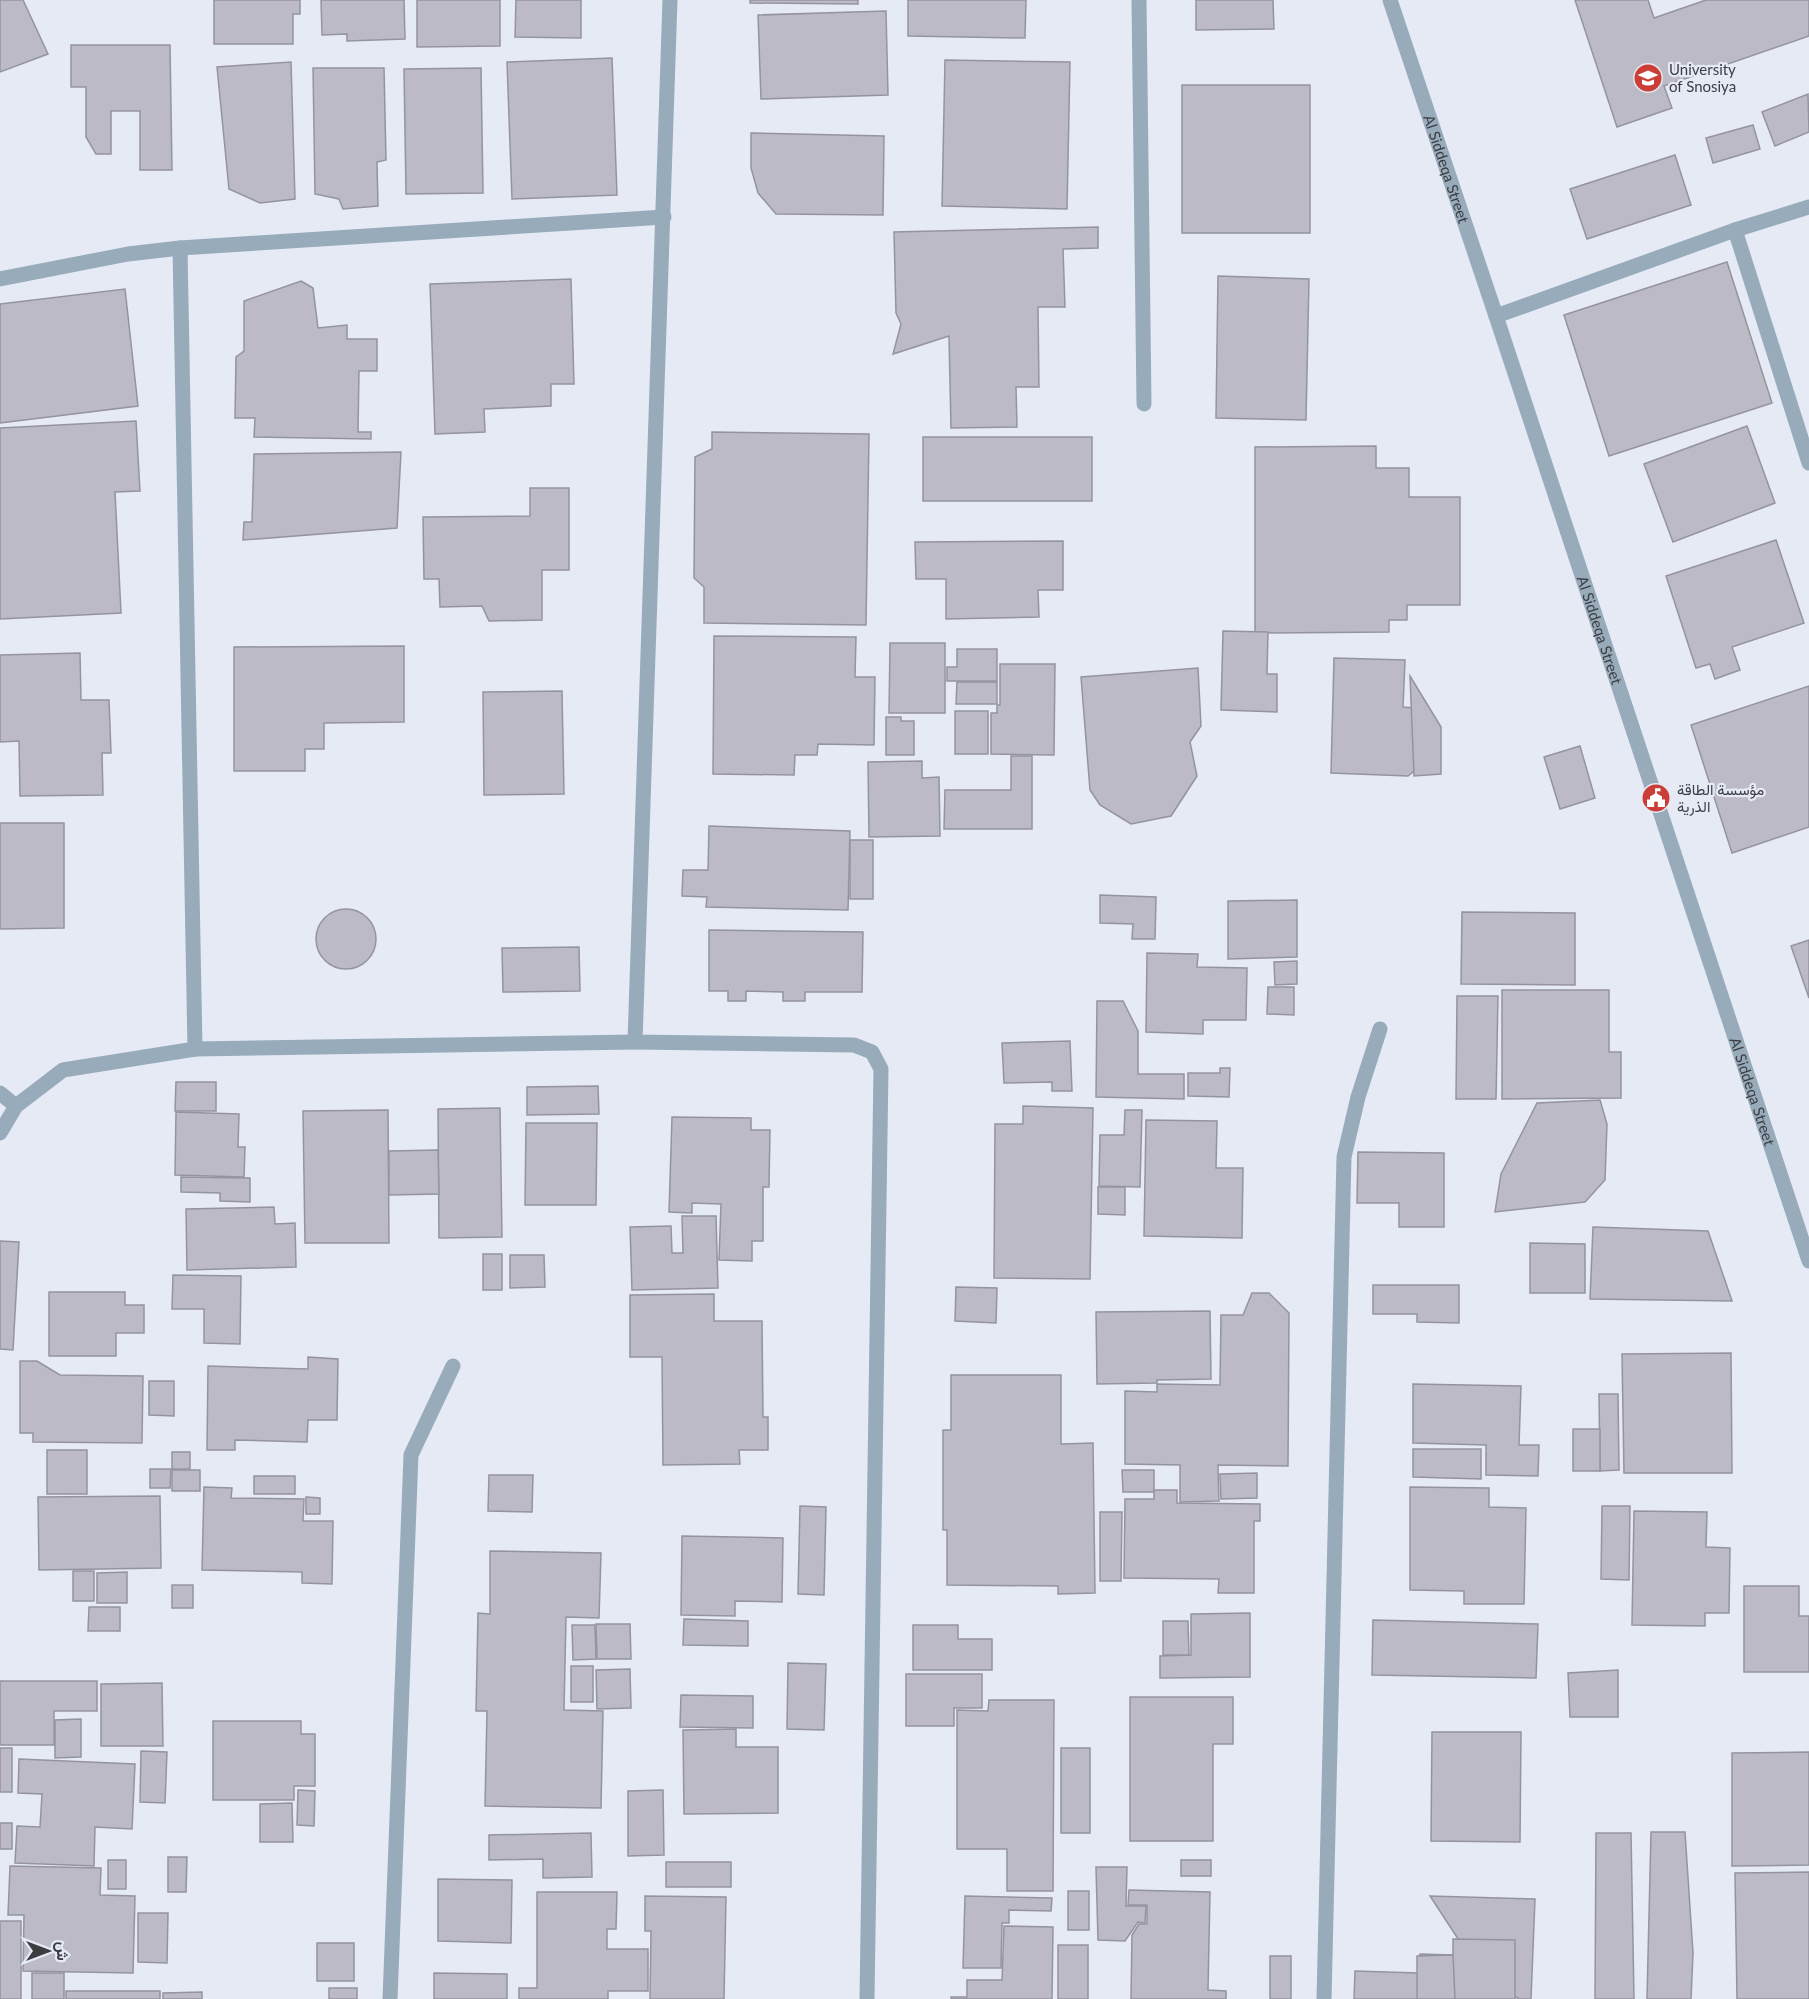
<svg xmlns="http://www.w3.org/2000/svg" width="1809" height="1999" font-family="Lato,Vazirmatn,sans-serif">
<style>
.building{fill:#bbbac5;stroke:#95949e;stroke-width:1.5}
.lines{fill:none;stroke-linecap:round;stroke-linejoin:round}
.service{stroke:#98abbb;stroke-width:15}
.minor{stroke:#98abbb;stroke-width:15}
.labels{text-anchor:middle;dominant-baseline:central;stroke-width:4.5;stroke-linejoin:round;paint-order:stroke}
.poi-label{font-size:15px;fill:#3b3d41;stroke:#e5eaf5;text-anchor:start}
.street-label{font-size:15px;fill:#3b3d41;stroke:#e5eaf5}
</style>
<rect width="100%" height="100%" fill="#e5eaf5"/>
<g class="building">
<polygon points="0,0 23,0 48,54 0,72"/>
<polygon points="214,0 300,0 300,14 293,14 293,44 214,44"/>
<polygon points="321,0 404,0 405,39 347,41 347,34 322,35"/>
<polygon points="417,0 500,0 500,46 417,47"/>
<polygon points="516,0 581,0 581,38 515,37"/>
<polygon points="750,0 858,0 858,4 750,3"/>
<polygon points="908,0 1026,0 1025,38 908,36"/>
<polygon points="1196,0 1273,0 1274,29 1196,30"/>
<polygon points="1575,0 1648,0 1654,18 1706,0 1809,0 1809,36 1664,86 1672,108 1617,127"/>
<polygon points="886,11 888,95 761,99 758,15"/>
<polygon points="71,45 170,45 172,170 140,170 140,111 111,111 111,154 96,154 86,137 86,87 71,87"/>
<polygon points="612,58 617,195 512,199 507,62"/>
<polygon points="945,60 1070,62 1067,209 942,206"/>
<polygon points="291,62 295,199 260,203 229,189 217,67"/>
<polygon points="313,68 384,68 386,160 377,162 378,206 343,209 339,199 315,194"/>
<polygon points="481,68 483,193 406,194 404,69"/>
<rect x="1182" y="85" width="128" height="148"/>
<polygon points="1808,94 1809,132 1775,146 1762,112"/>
<polygon points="1753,125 1760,149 1713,163 1706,138"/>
<polygon points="751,133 884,136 883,215 776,214 758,193 751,168"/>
<polygon points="1675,155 1691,205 1587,239 1570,189"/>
<polygon points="1098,227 1098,248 1063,249 1065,307 1038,307 1039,387 1016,387 1017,427 951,428 949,336 893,354 901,324 896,313 894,232"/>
<polygon points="1727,262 1772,403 1609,456 1564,315"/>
<polygon points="1218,276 1309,279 1306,420 1216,418"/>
<polygon points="571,279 574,384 551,384 551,406 484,409 485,432 435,434 430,284"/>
<polygon points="301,281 313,288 318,328 347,325 347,339 377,339 377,371 359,371 358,432 371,432 371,439 254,437 255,418 235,418 236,357 244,351 244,301"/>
<polygon points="125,289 138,406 0,423 0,304"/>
<polygon points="136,421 140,491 115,492 121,613 0,619 0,428"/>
<polygon points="1747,426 1775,503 1673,542 1644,464"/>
<polygon points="712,432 869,434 866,625 704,623 704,587 694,578 695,457 712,449"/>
<rect x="923" y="437" width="169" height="64"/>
<polygon points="1376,446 1376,468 1409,468 1409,497 1460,497 1460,605 1407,605 1407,620 1389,620 1389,632 1255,633 1255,447"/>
<polygon points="401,452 397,528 243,540 244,522 252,522 254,454"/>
<polygon points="530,488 569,488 569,570 542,570 542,620 489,621 482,606 440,607 439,579 424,579 423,517 530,516"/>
<polygon points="1776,540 1804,623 1732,647 1740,670 1715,679 1710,664 1696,668 1666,576"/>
<polygon points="1063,541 1063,590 1038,590 1039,617 946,619 946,579 916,579 915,542"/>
<polygon points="1223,631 1268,632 1267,674 1277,674 1277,712 1221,710"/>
<polygon points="714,636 856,637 855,677 875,677 874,745 818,744 817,755 795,755 794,775 713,774"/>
<polygon points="890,643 945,643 945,713 889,713"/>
<polygon points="404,646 404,722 324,723 324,749 305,749 305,771 234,771 234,647"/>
<polygon points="957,649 997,649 997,681 947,681 947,667 957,667"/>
<polygon points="80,653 81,700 109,700 111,753 102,753 103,795 20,796 19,741 0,742 0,655"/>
<polygon points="1334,658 1405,660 1403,707 1427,709 1426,761 1408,776 1331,773"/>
<polygon points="1000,664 1055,664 1054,755 991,754 991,713 997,713 997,705 1000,705"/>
<polygon points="1198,668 1201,726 1190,742 1197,776 1171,816 1131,824 1100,805 1090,790 1081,677"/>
<polygon points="1410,676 1441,727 1441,774 1414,776"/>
<polygon points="957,682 997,682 997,704 956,704"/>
<polygon points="1809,686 1809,827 1732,853 1691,725"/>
<polygon points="562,691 564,794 484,795 483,692"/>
<rect x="955" y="711" width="33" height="43"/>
<polygon points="886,717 901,717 901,721 914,721 914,755 886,755"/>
<polygon points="1580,746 1595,798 1560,809 1544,757"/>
<polygon points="1011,756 1032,756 1032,829 944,829 945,790 1011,790"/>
<polygon points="922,761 922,778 939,777 940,836 869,837 868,762"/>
<polygon points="0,823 64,823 64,928 0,929"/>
<polygon points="709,826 850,831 848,910 706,907 707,897 682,896 683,870 708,870"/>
<rect x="850" y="840" width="23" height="59"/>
<polygon points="1100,895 1156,897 1155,939 1132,939 1133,924 1100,923"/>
<polygon points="1297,900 1297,957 1228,959 1228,901"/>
<circle cx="346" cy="939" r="30"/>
<polygon points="1462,912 1575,913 1575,985 1461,984"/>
<polygon points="709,930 863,932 862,992 805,992 805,1001 783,1001 783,992 746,991 746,1001 728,1001 728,991 709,991"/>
<polygon points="1809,940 1809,998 1791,946"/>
<polygon points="579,947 580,991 503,992 502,948"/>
<polygon points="1147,953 1198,954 1197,967 1247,968 1246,1020 1203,1020 1203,1034 1146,1032"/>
<polygon points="1297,961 1297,984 1275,985 1274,962"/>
<polygon points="1268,987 1294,987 1294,1015 1267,1014"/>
<polygon points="1502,990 1609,990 1609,1052 1621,1052 1621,1098 1502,1099"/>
<polygon points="1457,996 1498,996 1496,1099 1456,1099"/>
<polygon points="1097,1001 1123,1001 1138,1031 1138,1074 1184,1074 1184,1099 1096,1097"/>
<polygon points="1070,1041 1072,1091 1052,1091 1052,1082 1004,1083 1002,1043"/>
<polygon points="1220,1068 1230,1068 1229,1097 1188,1096 1188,1073 1220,1073"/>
<polygon points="176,1082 216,1082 216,1111 175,1111"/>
<polygon points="598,1086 599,1114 527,1115 527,1087"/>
<polygon points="1600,1100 1607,1124 1605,1180 1585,1202 1495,1212 1501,1174 1537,1103"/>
<polygon points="1023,1106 1093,1108 1090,1279 994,1278 995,1124 1023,1124"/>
<polygon points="500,1108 502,1237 439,1238 438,1109"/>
<polygon points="388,1110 389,1243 305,1243 303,1111"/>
<polygon points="1125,1110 1142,1110 1140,1187 1099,1186 1100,1135 1124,1135"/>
<polygon points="176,1112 239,1114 238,1147 245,1147 244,1177 175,1175"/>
<polygon points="672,1117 751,1118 751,1130 770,1130 769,1187 763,1187 763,1241 752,1241 752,1261 719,1260 721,1204 692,1203 692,1213 669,1212"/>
<polygon points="1146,1120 1217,1121 1216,1168 1243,1168 1242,1238 1144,1236"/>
<polygon points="526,1123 597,1123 596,1205 525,1205"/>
<polygon points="438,1150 439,1194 389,1195 389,1151"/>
<polygon points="1358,1152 1444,1153 1444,1227 1399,1227 1399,1203 1357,1203"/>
<polygon points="181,1177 250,1178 250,1202 220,1201 220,1193 181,1192"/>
<polygon points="1098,1187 1125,1187 1125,1215 1098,1214"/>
<polygon points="274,1207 275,1224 295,1223 296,1267 187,1270 186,1209"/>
<polygon points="682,1216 716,1216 718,1288 632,1290 630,1227 671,1226 672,1253 683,1253"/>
<polygon points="1593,1227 1708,1231 1732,1301 1590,1299"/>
<polygon points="0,1241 19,1242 13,1350 0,1349"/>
<polygon points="1530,1243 1585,1244 1585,1293 1530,1293"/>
<rect x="483" y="1254" width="19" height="36"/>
<polygon points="510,1255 544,1255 545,1287 510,1288"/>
<polygon points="173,1275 241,1276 240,1344 204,1343 204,1309 172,1309"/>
<polygon points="1373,1285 1459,1285 1459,1323 1417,1322 1417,1314 1373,1314"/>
<polygon points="956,1287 997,1288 996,1323 955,1321"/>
<polygon points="49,1292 125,1292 125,1305 144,1305 144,1333 116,1333 116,1356 49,1356"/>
<polygon points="1252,1293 1269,1293 1289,1313 1288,1466 1218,1465 1219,1501 1180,1502 1180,1465 1125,1464 1125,1391 1157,1392 1157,1384 1220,1385 1221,1315 1243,1315"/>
<polygon points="714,1294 714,1321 762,1321 763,1417 768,1417 768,1450 739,1450 740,1464 663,1465 662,1357 630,1357 630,1295"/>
<polygon points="1210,1311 1211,1379 1157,1380 1157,1383 1097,1384 1096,1312"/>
<polygon points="1731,1353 1732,1473 1624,1473 1622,1354"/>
<polygon points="308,1357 338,1359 337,1420 308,1420 307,1442 235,1440 235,1450 207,1450 208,1366 308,1369"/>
<polygon points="20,1361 37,1361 60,1375 143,1376 142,1443 33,1442 33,1433 20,1433"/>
<polygon points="951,1375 1061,1375 1061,1444 1093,1443 1095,1593 1058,1594 1058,1586 947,1585 947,1530 943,1530 943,1430 951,1430"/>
<polygon points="149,1381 174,1381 174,1416 149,1415"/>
<polygon points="1413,1384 1521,1386 1519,1445 1539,1445 1538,1476 1486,1475 1486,1445 1413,1443"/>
<polygon points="1599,1394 1618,1394 1619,1470 1600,1471"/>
<rect x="1573" y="1429" width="27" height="42"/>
<polygon points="1413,1449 1481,1449 1481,1479 1413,1477"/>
<rect x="47" y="1450" width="40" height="44"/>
<rect x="172" y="1452" width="18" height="17"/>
<polygon points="150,1469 171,1469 170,1488 150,1488"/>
<rect x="172" y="1470" width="28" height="21"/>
<polygon points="1122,1470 1154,1470 1154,1492 1123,1492"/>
<polygon points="1257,1473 1257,1498 1221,1499 1220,1474"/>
<polygon points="489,1475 533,1475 532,1512 488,1511"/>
<rect x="254" y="1476" width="41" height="18"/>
<polygon points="204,1487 232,1488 231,1498 304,1499 303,1521 333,1521 332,1584 302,1583 302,1572 202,1570"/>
<polygon points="1410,1487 1489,1488 1489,1507 1526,1508 1524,1604 1464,1604 1464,1591 1410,1590"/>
<polygon points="1154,1490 1177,1490 1177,1503 1260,1504 1260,1521 1254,1521 1254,1593 1218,1593 1219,1579 1124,1578 1125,1499 1154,1499"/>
<polygon points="160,1496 161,1568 39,1570 38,1497"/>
<polygon points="306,1497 320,1498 320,1514 306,1514"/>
<polygon points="800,1506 826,1507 824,1595 798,1594"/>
<polygon points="1602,1506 1630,1506 1629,1580 1601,1579"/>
<polygon points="1634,1511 1707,1512 1706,1547 1730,1548 1729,1613 1705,1613 1705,1626 1632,1625"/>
<polygon points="1100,1512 1122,1512 1121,1581 1100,1581"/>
<polygon points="682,1536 783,1538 782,1602 735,1601 735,1616 681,1615"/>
<polygon points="490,1551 601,1553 599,1618 566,1617 564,1710 603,1711 601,1808 485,1806 487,1711 476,1711 478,1613 490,1614"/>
<rect x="73" y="1571" width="21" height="30"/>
<polygon points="127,1572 127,1603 97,1603 97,1573"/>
<rect x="172" y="1585" width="21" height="23"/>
<polygon points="1744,1586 1799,1586 1799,1616 1809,1616 1809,1672 1744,1672"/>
<polygon points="89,1607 120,1607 120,1631 88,1631"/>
<polygon points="1250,1613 1250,1677 1160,1678 1160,1656 1191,1655 1191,1614"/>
<polygon points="684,1619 748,1621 748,1646 683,1645"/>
<polygon points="1373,1620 1538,1624 1536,1678 1372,1675"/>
<polygon points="1163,1621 1188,1621 1189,1655 1163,1655"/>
<polygon points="596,1624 630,1624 631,1659 597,1659"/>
<polygon points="572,1625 595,1625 596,1659 573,1660"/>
<polygon points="913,1625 958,1625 958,1639 992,1639 992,1670 913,1670"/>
<polygon points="788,1663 826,1664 824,1730 787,1729"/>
<rect x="571" y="1666" width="22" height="36"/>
<polygon points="630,1669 631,1708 597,1709 596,1670"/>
<polygon points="1618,1670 1618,1717 1570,1717 1568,1673"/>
<polygon points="906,1674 982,1674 982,1708 954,1708 954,1726 906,1726"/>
<polygon points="0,1681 97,1681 97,1711 54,1711 54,1745 0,1745"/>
<polygon points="162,1683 163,1746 101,1746 101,1684"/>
<polygon points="681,1695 753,1696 753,1728 680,1727"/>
<polygon points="1130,1697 1233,1697 1233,1744 1213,1744 1213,1841 1130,1841"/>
<polygon points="989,1700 1054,1700 1053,1891 1007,1891 1007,1849 957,1849 957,1710 988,1711"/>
<polygon points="81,1719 81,1757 55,1758 55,1720"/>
<polygon points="213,1721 301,1721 301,1734 315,1734 315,1786 294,1786 294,1800 213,1800"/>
<polygon points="736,1729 736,1747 778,1747 778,1813 684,1814 683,1730"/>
<polygon points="1432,1732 1521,1732 1520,1842 1431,1841"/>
<rect x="0" y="1748" width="12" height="44"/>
<rect x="1061" y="1748" width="29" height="85"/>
<polygon points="141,1751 167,1752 165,1803 140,1802"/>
<polygon points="1809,1752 1809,1865 1732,1866 1732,1753"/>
<polygon points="19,1759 135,1764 132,1829 95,1827 94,1866 15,1863 17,1826 40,1827 42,1794 18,1793"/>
<polygon points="298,1790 315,1791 314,1826 297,1825"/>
<polygon points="663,1790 664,1855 628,1856 628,1791"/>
<polygon points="292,1803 293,1842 260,1842 260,1804"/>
<rect x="0" y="1823" width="12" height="26"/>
<polygon points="1651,1832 1685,1832 1693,1953 1691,1999 1647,1999"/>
<polygon points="591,1833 592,1877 543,1878 543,1859 489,1860 489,1835"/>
<polygon points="1596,1833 1631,1833 1634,1999 1595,1999"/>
<polygon points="168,1857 187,1857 186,1892 168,1892"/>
<rect x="108" y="1860" width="18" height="29"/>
<rect x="1181" y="1860" width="30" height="16"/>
<rect x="666" y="1862" width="65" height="25"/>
<polygon points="10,1866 101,1868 100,1895 135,1896 133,1973 23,1971 24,1915 8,1915"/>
<polygon points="1096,1867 1127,1867 1126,1906 1146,1906 1145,1923 1138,1922 1125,1941 1098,1940"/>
<polygon points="1809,1872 1809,1999 1737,1999 1735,1873"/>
<polygon points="438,1879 512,1880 511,1943 438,1941"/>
<polygon points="1129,1890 1210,1892 1208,1990 1226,1991 1226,1999 1131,1999 1132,1935 1139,1924 1147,1924 1147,1905 1128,1905"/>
<rect x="1068" y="1891" width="21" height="39"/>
<polygon points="537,1892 617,1892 616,1929 607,1929 607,1949 648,1949 648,1991 608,1991 608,1999 519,1999 519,1988 537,1988"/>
<polygon points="645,1896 726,1897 724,1999 650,1999 651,1931 645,1931"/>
<polygon points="965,1896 1052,1898 1051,1911 1009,1910 1009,1923 1002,1923 1001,1968 963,1968"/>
<polygon points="1430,1896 1535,1899 1531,1999 1519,1999 1481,1974"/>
<polygon points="138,1913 168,1913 167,1963 138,1962"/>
<rect x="0" y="1921" width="21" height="78"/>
<polygon points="1004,1926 1053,1927 1052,1999 951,1999 951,1997 967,1997 967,1980 1002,1980"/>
<polygon points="1453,1939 1515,1940 1515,1999 1354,1999 1355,1971 1419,1973 1420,1954 1453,1955"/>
<rect x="317" y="1943" width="37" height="38"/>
<rect x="1058" y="1945" width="30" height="54"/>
<polygon points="1453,1955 1455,1999 1417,1999 1417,1956"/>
<rect x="1270" y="1956" width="21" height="43"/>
<rect x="32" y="1973" width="32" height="26"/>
<polygon points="434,1973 507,1974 507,1999 434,1999"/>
<rect x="329" y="1988" width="28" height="11"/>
<rect x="66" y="1991" width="94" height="8"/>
<polygon points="202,1992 202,1999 163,1999 163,1993"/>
</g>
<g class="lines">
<polyline class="service" points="0,1093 16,1106"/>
<g class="minor">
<polyline points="670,0 635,1042 854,1045 872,1052 881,1069 867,1999"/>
<polyline points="1139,0 1144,404"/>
<path id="s1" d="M1390 0 1496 316 1809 1261"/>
<polyline points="1735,230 1809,463"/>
<polyline points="180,248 195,1049 635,1042"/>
<polyline points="0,279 128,254 180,248 664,217"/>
<polyline points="1496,316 1735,230 1809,207"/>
<polyline points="0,1133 16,1106 63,1070 195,1049"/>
<polyline points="390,1999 411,1455 453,1366"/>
<polyline points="1324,1999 1344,1157 1358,1097 1380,1029"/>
</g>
</g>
<defs>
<g id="university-disc" transform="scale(1.5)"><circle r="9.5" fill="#cb3d37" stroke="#e5eaf5"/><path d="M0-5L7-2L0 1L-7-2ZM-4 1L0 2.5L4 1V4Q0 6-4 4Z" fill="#fff"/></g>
<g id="civic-disc" transform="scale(1.5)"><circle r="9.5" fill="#cb3d37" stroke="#e5eaf5"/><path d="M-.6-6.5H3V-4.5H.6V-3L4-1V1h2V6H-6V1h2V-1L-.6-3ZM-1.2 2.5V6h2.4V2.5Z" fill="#fff"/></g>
</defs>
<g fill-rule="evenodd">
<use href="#university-disc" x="1648" y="78"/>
<use href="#civic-disc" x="1656" y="798"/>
</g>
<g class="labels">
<g class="poi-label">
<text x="1669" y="69">University<tspan x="1669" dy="17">of Snosiya</tspan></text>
<text x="1677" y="789">مؤسسة الطاقة<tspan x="1677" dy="17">الذرية</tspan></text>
</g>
<g class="street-label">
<text stroke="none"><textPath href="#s1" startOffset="178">Al Siddeqa Street</textPath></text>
<text stroke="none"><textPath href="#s1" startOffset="664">Al Siddeqa Street</textPath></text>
<text stroke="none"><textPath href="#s1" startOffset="1150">Al Siddeqa Street</textPath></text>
</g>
</g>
<g transform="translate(48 1951) rotate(90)" stroke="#e5eaf5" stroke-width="4.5" paint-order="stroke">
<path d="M0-4.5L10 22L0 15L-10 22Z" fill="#3b3d41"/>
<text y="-9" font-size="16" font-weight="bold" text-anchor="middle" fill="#3b3d41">ش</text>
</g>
</svg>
